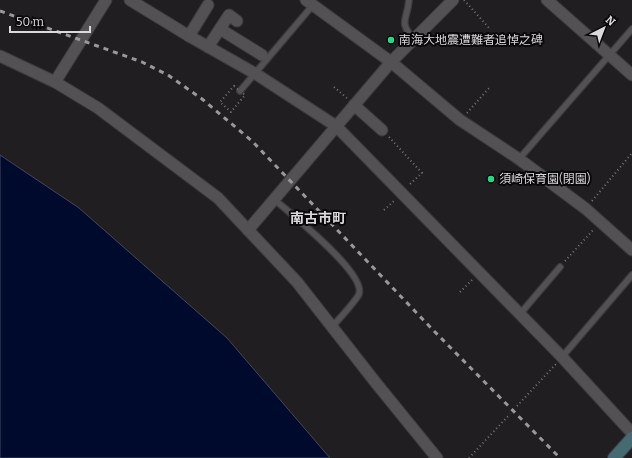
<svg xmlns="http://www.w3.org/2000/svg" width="632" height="458" font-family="Bitter,'Noto Sans JP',serif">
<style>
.water{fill:#000a2c;stroke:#424860}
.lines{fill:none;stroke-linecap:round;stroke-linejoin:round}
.lane-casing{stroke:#3c3a3d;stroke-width:8}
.street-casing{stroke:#3c3a3d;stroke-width:13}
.secondary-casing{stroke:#3c3a3d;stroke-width:14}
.path{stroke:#777577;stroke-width:2;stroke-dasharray:1 3;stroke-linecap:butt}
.lane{stroke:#545155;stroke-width:5.5}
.street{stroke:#545155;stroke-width:11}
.secondary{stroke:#466a71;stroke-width:12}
.rail{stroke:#9a989b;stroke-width:3;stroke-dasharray:5 5;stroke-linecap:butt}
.poi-dot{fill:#26d886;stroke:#09080a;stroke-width:1.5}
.labels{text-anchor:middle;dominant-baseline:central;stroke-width:4;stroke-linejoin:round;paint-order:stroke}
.poi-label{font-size:12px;fill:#dbd9db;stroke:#09080a;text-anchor:start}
.quarter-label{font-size:14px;font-weight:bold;fill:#dbd9db;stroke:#09080a}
</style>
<rect width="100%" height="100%" fill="#201e21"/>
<polygon class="water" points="0,155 79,208 227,338 330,458 0,458"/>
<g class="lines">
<g class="lane-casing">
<g id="lane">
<path d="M409 0C407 22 398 20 414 40"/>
<polyline points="240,91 313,5"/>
<polyline points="519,159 632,29"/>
<path d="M275 200C291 214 366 273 359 294 356 301 338 320 332 327"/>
<polyline points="520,314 560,267"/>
<polyline points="562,357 632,275"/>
</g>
</g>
<g class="street-casing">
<g id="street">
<polyline points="130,0 189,36 256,74 336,126 562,357 632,433"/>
<polyline points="306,0 391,62 460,120 519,159 586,209 632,250"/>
<polyline points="547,0 632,75"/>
<polyline points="220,29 262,55"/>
<polyline points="189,36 208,5"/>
<polyline points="208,47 229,15 237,21"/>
<polyline points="0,56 55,82 98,108 218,198 297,282 376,383 437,458"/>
<polyline points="55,82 106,0"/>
<polyline points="354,105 382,130"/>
<polyline points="248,230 391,62 453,0"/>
</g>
</g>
<g class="secondary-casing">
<polyline id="secondary" points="614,458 632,438"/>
</g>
<g class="path">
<polyline points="464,0 490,29"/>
<polygon points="234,86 245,95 231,112 220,102"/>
<polyline points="334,87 348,99"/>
<polyline points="467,113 489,88"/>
<polyline points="389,137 422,173 409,185"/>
<polyline points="592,201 632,153"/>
<polyline points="384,210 395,200"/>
<polyline points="565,261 594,229"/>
<polyline points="460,292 473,279"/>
<polyline points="517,406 556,364"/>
<polyline points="469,458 510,414"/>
</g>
<use href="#lane" class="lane"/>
<use href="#street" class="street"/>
<use href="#secondary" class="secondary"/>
<polyline class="rail" points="0,11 142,62 168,75 202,99 252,141 433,330 560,458"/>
</g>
<g class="poi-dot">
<circle cx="391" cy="40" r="4"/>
<circle cx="491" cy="179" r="4"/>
</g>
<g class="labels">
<g class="poi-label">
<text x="399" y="40">南海大地震遭難者追悼之碑</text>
<text x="499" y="179">須崎保育園(閉園)</text>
</g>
<g class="quarter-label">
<text x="318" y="218">南古市町</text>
</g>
</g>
<g transform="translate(604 28) rotate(42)" stroke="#09080a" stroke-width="3" paint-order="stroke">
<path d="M0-3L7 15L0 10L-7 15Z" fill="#dbd9db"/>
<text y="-6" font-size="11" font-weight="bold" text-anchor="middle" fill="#dbd9db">N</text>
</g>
<path d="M10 26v6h80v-6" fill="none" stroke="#dbd9db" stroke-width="2"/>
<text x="16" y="26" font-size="12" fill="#dbd9db" stroke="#09080a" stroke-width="3" paint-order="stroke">50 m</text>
</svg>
